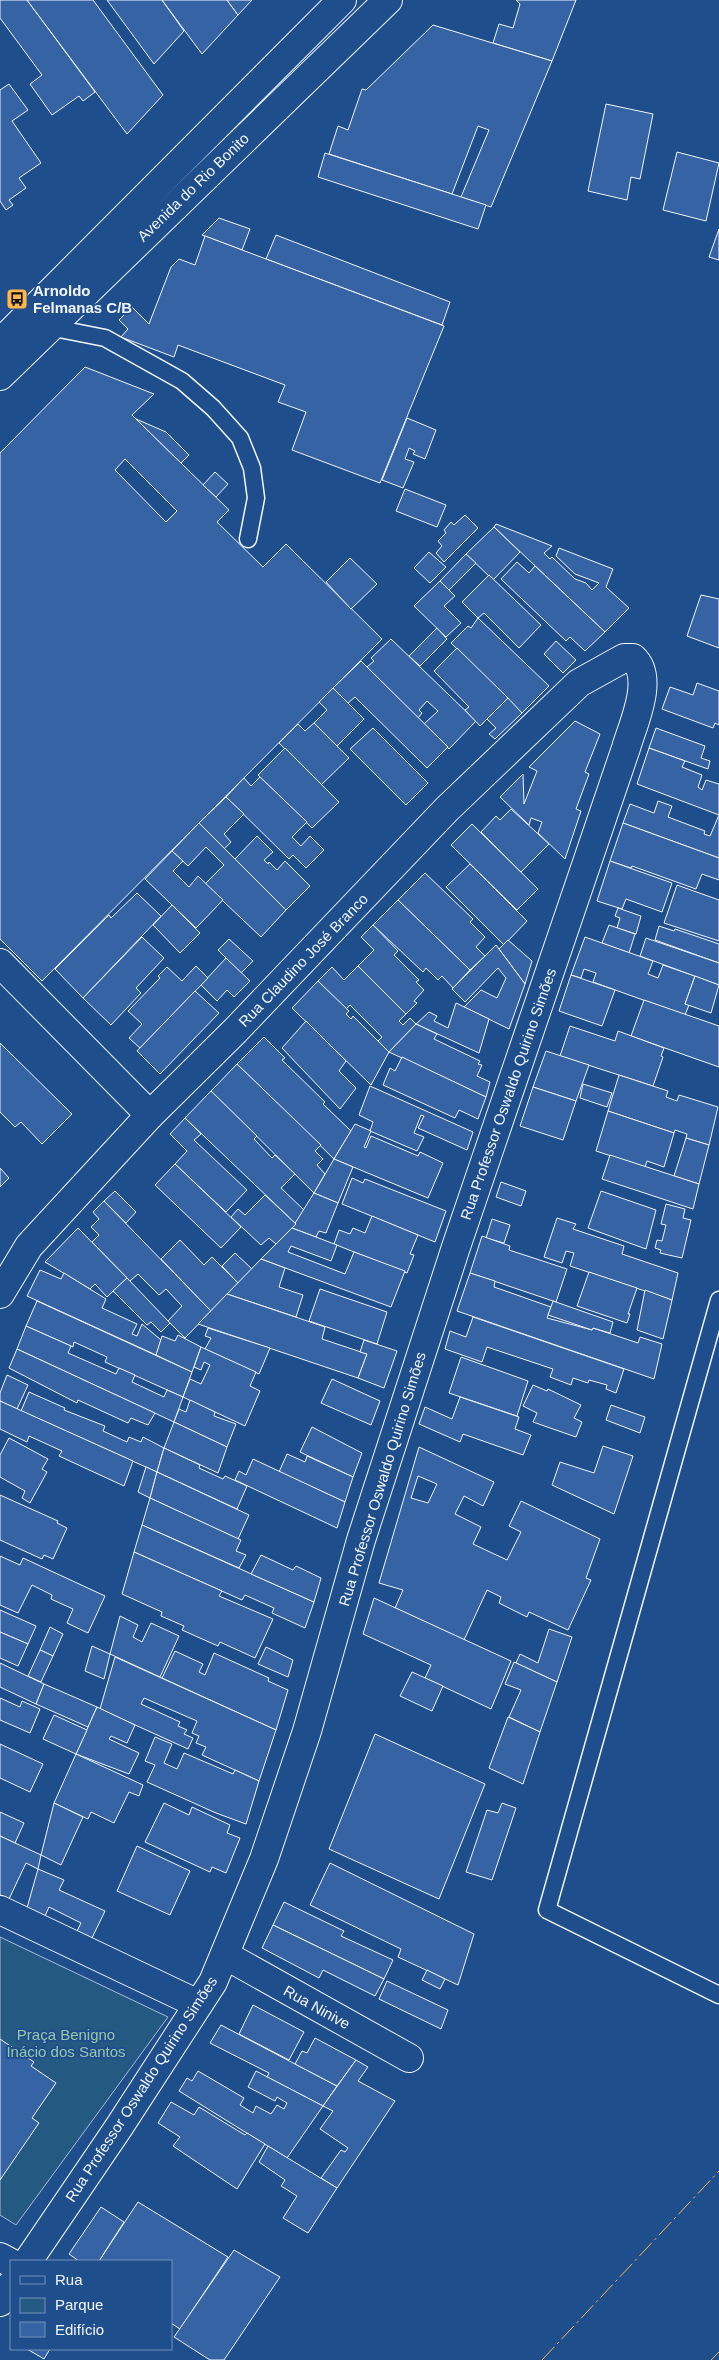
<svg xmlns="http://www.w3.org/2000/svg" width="719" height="2360" font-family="Arial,sans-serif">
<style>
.green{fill:#245a82;stroke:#a8bbd7}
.building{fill:#3563a3;stroke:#f2f6ff;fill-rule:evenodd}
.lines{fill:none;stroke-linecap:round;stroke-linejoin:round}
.lane-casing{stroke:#f2f6ff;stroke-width:19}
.street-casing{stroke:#f2f6ff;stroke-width:30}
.secondary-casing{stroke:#f2f6ff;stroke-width:30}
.lane{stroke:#1f4e8c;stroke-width:16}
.street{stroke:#1f4e8c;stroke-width:28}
.secondary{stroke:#1f4e8c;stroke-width:28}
.power{stroke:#ffb74d;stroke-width:1;stroke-dasharray:18 4 2.5 4;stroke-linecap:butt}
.labels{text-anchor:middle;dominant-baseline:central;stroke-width:4;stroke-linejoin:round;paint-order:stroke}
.street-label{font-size:15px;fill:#f2f6ff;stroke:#1f4e8c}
.poi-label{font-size:15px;font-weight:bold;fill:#f2f6ff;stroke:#1f4e8c;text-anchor:start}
.park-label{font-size:15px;fill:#97c8a6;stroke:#1f4e8c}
</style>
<rect width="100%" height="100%" fill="#1f4e8c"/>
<polygon class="green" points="0,1937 168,2017 16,2225 0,2215"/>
<g class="building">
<polygon points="0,0 27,0 95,92 83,101 79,96 52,115 30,84 42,75 0,18"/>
<polygon points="27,0 93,0 163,95 127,134"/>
<polygon points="107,0 162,0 184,31 154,64"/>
<polygon points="162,0 227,0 238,15 202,54"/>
<polygon points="227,0 252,0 238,15"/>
<polygon points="516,0 576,0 552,61 493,43 499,24 513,28 520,4"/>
<polygon points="433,25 552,61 491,207 461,197 489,130 478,126 452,194 329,154 338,126 348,130 362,89 366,90"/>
<polygon points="9,84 28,110 12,121 41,163 19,178 26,188 9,200 13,205 6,210 0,201 0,90"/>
<polygon points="606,104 653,114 640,179 631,177 627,200 588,191"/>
<polygon points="677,152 719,163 706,221 663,210"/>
<polygon points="325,153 486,205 478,229 318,177"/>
<polygon points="219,218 250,229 242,250 202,235"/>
<polygon points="719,229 719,260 709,257"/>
<polygon points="276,235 450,302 442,325 266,259"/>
<polygon points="205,236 444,326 380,483 292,450 306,412 278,402 285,385 178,345 174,357 121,337 128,329 119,320 132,307 149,324 171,267 179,259 195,265"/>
<path d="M85 367 154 394 132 415 229 510 217 522 263 567 286 544 382 639 42 981 0 939V453ZM125 459 177 511 166 522 115 470Z"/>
<polygon points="407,418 436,430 425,459 413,454 415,451 409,448 405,459 414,462 403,488 382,480"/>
<polygon points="136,419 166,432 189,455 181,463"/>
<polygon points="215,472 228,484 216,497 203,485"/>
<polygon points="405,489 446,505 437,527 396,511"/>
<polygon points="465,515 478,528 444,562 436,553 442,546 438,541 446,533 444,530 451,522 454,525"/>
<polygon points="496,524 552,546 544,553 550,559 552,557 575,579 586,583 592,590 599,583 575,574 556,556 559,548 613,569 606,587 629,608 605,632 494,527"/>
<polygon points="494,527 520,552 493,580 466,554"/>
<polygon points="429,552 446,567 430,583 414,568"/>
<polygon points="466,554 476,563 449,590 440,581"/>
<polygon points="350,558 377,584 351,609 326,582"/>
<polygon points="517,562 529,573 535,566 605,632 585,651 570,637 566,641 501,579"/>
<polygon points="489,575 541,625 519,648 484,613 478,618 462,602"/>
<polygon points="440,581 455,596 444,606 461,623 446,637 414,606"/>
<polygon points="701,595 719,599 719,648 687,636"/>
<polygon points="478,618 549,686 522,713 451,643 468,626 471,628"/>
<polygon points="437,628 447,639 420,666 409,656"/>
<polygon points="391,639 476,721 449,749 424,724 438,711 427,701 419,710 422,713 418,718 367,667 374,661 371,658"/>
<polygon points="556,641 576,660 563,673 544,654"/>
<polygon points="457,648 508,698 480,726 465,710 469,707 434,671"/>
<polygon points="361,661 448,747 427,768 355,697 348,703 333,688"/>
<polygon points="697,683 719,691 719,725 715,723 713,728 662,709 670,687 693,695"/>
<polygon points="333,688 364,719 337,746 314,723 327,710 319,702"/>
<polygon points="508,698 522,713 495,739 489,734 496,728 487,719"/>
<polygon points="575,721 600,734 585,772 589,774 576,809 581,811 565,859 538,833 542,822 531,818 529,825 500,797 523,774 524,804 537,771 529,767"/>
<polygon points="314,723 349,758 321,785 279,743 298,724 305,731"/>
<polygon points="373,728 428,783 406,805 350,749"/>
<polygon points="656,728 705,746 701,758 710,761 708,769 649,748"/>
<polygon points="285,748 339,802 312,828 258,775"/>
<polygon points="649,748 685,761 682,767 702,775 698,787 702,790 706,780 719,784 719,815 637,784"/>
<polygon points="260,777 307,822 292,837 301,846 310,836 324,850 306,868 293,855 289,859 226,797 244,778 251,786"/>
<polygon points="226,797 244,814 224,834 231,842 224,849 199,823"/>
<polygon points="658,801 672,806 668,817 705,831 704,834 710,836 719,815 719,858 623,823 630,804 654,813"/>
<polygon points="511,809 549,844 521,872 481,832 496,816 500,820"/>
<polygon points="199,823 286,910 261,937 205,884 224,865 206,847 188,866 172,851"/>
<polygon points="623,823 719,858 719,880 702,874 696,889 632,866 631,868 610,861"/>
<polygon points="472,824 538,889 517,910 451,845"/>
<polygon points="257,836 273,852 264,860 268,864 269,862 277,870 285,861 310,886 286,910 235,859"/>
<polygon points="172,851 183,861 173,871 189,887 198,876 223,900 196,928 145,879"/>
<polygon points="610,861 672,883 662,912 626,899 622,909 597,901"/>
<polygon points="470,864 527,921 504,945 446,887"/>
<polygon points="425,873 473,919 470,922 485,937 476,947 485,956 470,970 398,900"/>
<polygon points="677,885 719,900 719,941 664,923"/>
<polygon points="137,893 161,916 83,998 55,969 109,915 111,918"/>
<polygon points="398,900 470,970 453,988 442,976 438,980 426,968 423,972 373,925"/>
<polygon points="172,905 200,933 180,953 153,925"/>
<polygon points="618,908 641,916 636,934 617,928 620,918 615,916"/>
<polygon points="373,925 398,951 394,955 419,980 416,982 424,990 414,1001 417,1003 406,1014 358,966 374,950 361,937"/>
<polygon points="609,925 635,934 629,953 602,943"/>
<polygon points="659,926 674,931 675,929 719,944 719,963 655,940"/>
<polygon points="142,937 164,958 136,988 141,993 111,1025 83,998"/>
<polygon points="585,937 653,961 648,974 658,978 663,965 695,976 685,1004 689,1005 685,1015 593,982 596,973 584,969 581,978 571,975"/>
<polygon points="646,938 719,963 719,985 640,956"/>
<polygon points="229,939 253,961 241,973 218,950"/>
<polygon points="508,940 532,961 525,984 499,949"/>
<polygon points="496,945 525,984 509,1029 464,1007 481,990 497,998 506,978 498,968 465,1002 452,989"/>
<polygon points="226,958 250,981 234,997 227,990 217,1001 201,985"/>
<polygon points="196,966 208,978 140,1048 129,1038 142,1024 128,1011 160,978 158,976 167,967 182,981"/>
<polygon points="358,966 406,1014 399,1021 403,1025 410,1018 416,1024 389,1052 378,1041 382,1037 350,1005 346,1009 318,981 332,967 344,980"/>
<polygon points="571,975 615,990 602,1026 559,1011"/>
<polygon points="695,976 719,985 711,1013 685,1004"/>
<polygon points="318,981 349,1011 346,1014 351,1019 353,1016 389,1052 371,1085 292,1008"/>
<polygon points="195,991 219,1013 160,1074 137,1051"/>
<polygon points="644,1000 719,1026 719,1067 631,1036"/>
<polygon points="456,1003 489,1019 479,1053 416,1024 429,1012 437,1016 434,1021 448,1028"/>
<polygon points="306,1021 346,1061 339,1071 356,1088 340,1109 282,1048"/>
<polygon points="416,1024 437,1034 434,1039 480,1061 478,1064 482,1065 477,1076 490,1082 486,1097 389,1052"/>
<polygon points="570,1026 615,1041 618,1031 664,1048 661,1056 663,1057 653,1086 560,1056"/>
<polygon points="264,1037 285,1058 282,1060 325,1102 323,1104 351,1131 334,1159 237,1064"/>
<polygon points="0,1043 72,1114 42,1144 21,1122 15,1127 0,1112"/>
<polygon points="546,1051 589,1065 576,1101 533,1087"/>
<polygon points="402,1057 486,1097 478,1119 459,1110 455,1118 383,1085 390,1068 395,1071"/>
<polygon points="237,1064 321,1145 315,1151 323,1159 317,1165 325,1174 314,1193 211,1091"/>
<polygon points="619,1075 668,1091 666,1097 677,1101 679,1095 718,1107 709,1145 686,1138 687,1134 675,1130 674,1133 608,1111"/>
<polygon points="583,1084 612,1093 607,1107 580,1098"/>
<polygon points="370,1086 473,1132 467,1150 418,1128 424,1116 421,1115 414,1133 424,1137 417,1151 370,1131 373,1122 359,1115"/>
<polygon points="533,1087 576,1101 563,1140 520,1126"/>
<polygon points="211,1091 257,1136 254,1139 272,1158 275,1155 295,1174 281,1188 304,1210 296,1224 185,1118"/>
<polygon points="608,1111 674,1133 664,1167 647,1161 645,1167 596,1151"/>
<polygon points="185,1118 201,1134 194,1140 247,1190 226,1212 175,1164 187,1151 170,1134"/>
<polygon points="355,1124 371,1131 364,1147 366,1148 371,1136 418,1156 420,1152 443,1163 428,1198 334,1159"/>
<polygon points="686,1138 709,1145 699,1184 674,1176"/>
<polygon points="610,1155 699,1184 693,1209 602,1179"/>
<polygon points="334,1159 353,1167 338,1203 314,1193"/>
<polygon points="175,1164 241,1227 221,1248 155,1185"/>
<polygon points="0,1168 9,1178 0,1187"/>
<polygon points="352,1178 363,1183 365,1179 446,1211 435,1242 342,1204"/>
<polygon points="501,1182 526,1191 521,1206 496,1197"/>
<polygon points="115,1191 136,1212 126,1223 104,1201"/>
<polygon points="601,1191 656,1210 646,1249 588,1228"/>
<polygon points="314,1193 338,1203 326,1233 319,1231 316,1237 292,1228"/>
<polygon points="265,1195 296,1224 276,1244 269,1238 261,1245 231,1217 238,1209 245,1215"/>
<polygon points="104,1201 211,1311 185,1338 168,1321 182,1306 166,1289 159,1295 138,1274 130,1281 92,1242 99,1235 91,1227 99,1219 93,1212"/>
<polygon points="666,1204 685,1209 683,1218 691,1220 682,1258 660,1253 661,1250 655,1248 657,1240 662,1241 666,1225 661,1224"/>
<polygon points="372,1216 418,1235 410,1254 414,1255 407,1273 334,1244 339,1230 350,1234 353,1228 365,1233"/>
<polygon points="557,1218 576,1224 573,1229 624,1246 622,1254 678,1273 672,1300 570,1266 574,1253 566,1251 562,1263 544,1257"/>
<polygon points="492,1219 510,1225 504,1243 486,1238"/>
<polygon points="78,1228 127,1278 107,1297 95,1284 90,1289 45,1262"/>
<polygon points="292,1228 337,1245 331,1261 291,1246 288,1252 345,1274 354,1252 405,1271 391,1307 261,1259"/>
<polygon points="482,1236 510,1246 509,1250 567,1269 556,1302 470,1273"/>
<polygon points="180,1240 204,1265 212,1257 238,1283 211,1311 161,1259"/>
<polygon points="235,1253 252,1269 238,1283 222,1266"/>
<polygon points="261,1259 285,1268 279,1287 303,1295 296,1317 227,1294"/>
<polygon points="40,1270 61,1279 64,1273 106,1299 102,1308 137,1324 132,1334 137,1336 142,1324 161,1340 156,1355 27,1296"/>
<polygon points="589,1272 637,1288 628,1314 630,1314 627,1323 577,1306"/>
<polygon points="470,1273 495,1281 494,1287 551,1307 547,1318 592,1330 593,1328 638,1343 640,1337 662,1344 654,1379 457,1311"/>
<polygon points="127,1278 170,1323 161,1332 151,1322 147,1325 113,1291"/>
<polygon points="320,1289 387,1312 377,1344 309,1321"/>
<polygon points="645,1290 672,1300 663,1339 637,1330"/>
<polygon points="227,1294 325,1327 322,1339 367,1354 358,1378 198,1324"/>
<polygon points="37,1301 192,1372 183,1397 105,1362 107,1357 74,1342 73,1347 26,1326"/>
<polygon points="553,1301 613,1322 610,1333 593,1328 592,1330 548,1315"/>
<polygon points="473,1317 624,1369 616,1393 606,1389 607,1385 589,1380 588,1383 573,1378 571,1385 550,1377 553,1369 487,1347 482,1362 445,1349 450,1331 466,1337"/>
<polygon points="26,1326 71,1346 68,1353 116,1374 119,1368 135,1375 132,1382 164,1397 167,1390 183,1397 174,1422 17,1349"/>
<polygon points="208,1328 270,1348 259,1374 205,1349 211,1338 205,1336"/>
<polygon points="178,1335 201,1347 192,1372 156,1355 162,1336 175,1341"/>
<polygon points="364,1340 397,1351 384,1388 358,1378 367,1354 360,1352"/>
<polygon points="201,1347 256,1372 250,1386 260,1391 245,1426 183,1397 190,1379 201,1384 210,1365 204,1362 201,1370 194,1367"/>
<polygon points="17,1349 155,1413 148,1425 131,1418 128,1423 78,1400 77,1403 9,1368"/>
<polygon points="461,1357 528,1381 517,1416 449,1393"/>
<polygon points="7,1375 28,1385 17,1409 0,1401 0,1393"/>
<polygon points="332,1379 380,1401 371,1425 321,1403"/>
<polygon points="533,1385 547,1391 548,1389 581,1405 574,1418 582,1422 576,1437 533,1422 537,1413 523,1406"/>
<polygon points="29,1392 65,1408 64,1410 105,1426 103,1431 127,1442 129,1437 141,1442 143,1437 164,1448 157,1472 21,1411"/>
<polygon points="460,1397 519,1417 515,1429 531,1435 523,1455 463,1434 460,1442 419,1424 425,1407 452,1419"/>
<polygon points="190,1400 215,1412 214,1416 236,1424 227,1447 174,1422 179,1409 186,1412"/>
<polygon points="0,1401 133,1461 124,1486 59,1456 62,1451 29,1436 27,1442 0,1429"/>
<polygon points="611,1405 645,1417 640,1433 606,1420"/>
<polygon points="174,1422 227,1447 218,1473 164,1448"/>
<polygon points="312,1427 362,1453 353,1477 300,1452"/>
<polygon points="9,1438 48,1459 42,1469 47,1472 30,1503 22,1498 25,1491 0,1477 0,1455"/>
<polygon points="603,1446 633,1456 614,1514 552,1485 560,1462 594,1473"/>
<path d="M419 1447 494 1482 483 1506 464 1496 455 1514 481 1527 473 1544 507 1560 521 1532 509 1526 521 1501 600 1539 586 1578 591 1580 568 1630 529 1612 527 1617 499 1603 501 1597 487 1590 464 1640 395 1608 403 1590 379 1583ZM418 1476 437 1484 428 1503 411 1498Z"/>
<polygon points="164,1448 200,1465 199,1468 223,1479 225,1476 247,1486 237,1509 157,1472"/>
<polygon points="287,1454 305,1462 307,1456 353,1477 345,1502 279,1472"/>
<polygon points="253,1459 345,1502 337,1528 235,1480 239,1471 246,1475"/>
<polygon points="146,1467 157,1472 150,1498 138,1492"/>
<polygon points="157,1472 249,1515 238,1539 150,1498"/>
<polygon points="0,1495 58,1521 57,1523 67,1528 53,1559 44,1555 42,1559 0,1540"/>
<polygon points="150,1498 241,1540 236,1551 246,1555 239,1568 142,1525"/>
<polygon points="142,1525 314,1602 305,1628 272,1613 274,1608 245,1595 242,1600 134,1552"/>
<polygon points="134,1552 222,1591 219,1596 273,1619 255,1658 220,1642 218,1646 182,1630 184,1626 161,1616 162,1612 122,1594"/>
<polygon points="261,1555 293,1570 296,1566 321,1578 314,1602 251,1574"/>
<polygon points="0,1556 20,1565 23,1558 105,1596 88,1633 67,1623 73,1609 51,1599 52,1595 32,1585 18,1613 0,1605"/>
<polygon points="374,1598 511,1661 491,1709 425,1678 431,1665 363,1634"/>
<polygon points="0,1610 36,1626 28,1644 0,1632"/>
<polygon points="120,1616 138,1625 133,1637 142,1642 151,1623 179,1636 160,1677 110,1654"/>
<polygon points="50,1627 63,1634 53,1656 40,1650"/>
<polygon points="549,1629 572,1637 557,1682 516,1663 520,1654 538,1663"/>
<polygon points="0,1632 28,1644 18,1666 0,1658"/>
<polygon points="92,1646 110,1654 104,1679 85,1671"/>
<polygon points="266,1647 293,1660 288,1677 258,1664"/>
<polygon points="40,1650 53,1656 41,1682 28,1676"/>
<polygon points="175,1651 203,1664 199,1672 205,1675 214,1653 269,1678 268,1681 288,1690 276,1730 162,1678"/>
<polygon points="115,1657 276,1730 259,1781 202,1755 206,1747 196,1743 199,1736 192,1733 197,1721 144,1698 141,1704 180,1722 178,1726 187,1730 184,1734 193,1738 188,1749 100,1709"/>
<polygon points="514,1662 557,1682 540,1732 509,1717 521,1690 505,1684"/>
<polygon points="0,1663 44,1684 36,1704 0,1687"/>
<polygon points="412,1672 443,1686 432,1711 400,1696"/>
<polygon points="44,1684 97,1707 88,1727 36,1704"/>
<polygon points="0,1698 20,1707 22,1701 40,1709 30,1733 0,1720"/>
<polygon points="97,1707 135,1725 127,1743 111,1736 109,1739 139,1753 129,1774 76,1754"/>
<polygon points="54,1715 87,1730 76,1754 43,1739"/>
<polygon points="508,1717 540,1732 523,1784 489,1768"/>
<polygon points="375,1734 485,1784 439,1899 329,1849"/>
<polygon points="155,1737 172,1744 164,1763 177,1769 184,1753 233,1774 235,1770 259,1781 246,1824 216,1813 147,1782 155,1765 145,1761"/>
<polygon points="0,1744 43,1764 30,1792 0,1778"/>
<polygon points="76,1754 143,1785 139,1796 129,1792 114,1823 91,1812 88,1819 54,1803"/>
<polygon points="54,1803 83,1817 61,1865 41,1855"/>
<polygon points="164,1803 189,1815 192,1807 230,1825 227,1833 240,1838 226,1873 212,1867 210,1872 145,1842"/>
<polygon points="502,1803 516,1808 492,1880 466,1872 487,1810 498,1813"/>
<polygon points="0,1812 24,1823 15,1843 0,1836"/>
<polygon points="0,1836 41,1855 38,1869 26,1863 9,1899 0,1895"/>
<polygon points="137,1846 190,1871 170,1915 117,1891"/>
<polygon points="330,1863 474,1934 458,1985 398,1957 401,1949 310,1905"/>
<polygon points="38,1869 64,1880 59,1890 105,1911 92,1938 77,1931 81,1923 49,1907 45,1916 27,1908"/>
<polygon points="284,1902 344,1931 341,1936 393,1960 384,1979 273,1925"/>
<polygon points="273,1925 384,1979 375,1996 323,1970 319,1978 262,1948"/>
<polygon points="427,1970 445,1979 440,1989 422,1980"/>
<polygon points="387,1981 448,2010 441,2029 379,1999"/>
<polygon points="253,2005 304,2032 289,2060 239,2034"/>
<polygon points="221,2025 295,2064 337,2086 323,2106 267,2077 269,2073 210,2043"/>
<polygon points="315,2038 356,2060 337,2086 295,2064 302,2051 307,2053"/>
<polygon points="0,2039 34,2062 31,2066 56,2083 32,2118 39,2123 0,2180"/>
<polygon points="356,2060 368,2067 358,2081 395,2101 337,2188 321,2178 341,2150 345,2152 348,2148 320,2129 333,2111 323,2106"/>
<polygon points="198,2071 244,2098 240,2105 253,2113 256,2106 271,2114 277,2105 284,2109 287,2103 277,2097 275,2101 248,2087 256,2071 323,2106 287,2158 179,2091 187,2078 192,2081"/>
<polygon points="171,2102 194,2115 199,2107 245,2135 247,2133 265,2144 237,2189 173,2146 180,2137 158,2123"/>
<polygon points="268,2146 337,2188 308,2233 283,2218 297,2196 281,2186 285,2180 259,2162"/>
<polygon points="138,2202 228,2257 180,2329 171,2323 171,2261 99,2261"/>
<polygon points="101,2207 124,2222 99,2261 79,2261 69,2254"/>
<polygon points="234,2250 280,2277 224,2360 210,2360 174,2337"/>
<polygon points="27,2349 50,2349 44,2359"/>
</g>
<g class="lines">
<g class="lane-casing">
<g id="lane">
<polyline points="49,327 105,338 182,381 213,408 240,438 252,468 256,498 248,539"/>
<polyline points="719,1300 547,1910 719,1995"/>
</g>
</g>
<g class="street-casing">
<g id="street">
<polyline points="0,963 150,1115"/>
<path d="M0 1294 29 1246 150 1115 235 1031 447 809 579 683 624 658H633C655 678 633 724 626 748L456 1247 361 1540 307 1731 264 1859 213 1982 119 2127 28 2261"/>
<polyline points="0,1910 198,2004"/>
<polyline points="225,1955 409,2058"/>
<polyline points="0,2257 11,2263"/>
<polyline points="0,2302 11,2285"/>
</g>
</g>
<g class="secondary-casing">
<g id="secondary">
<polyline points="0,343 342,0"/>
<polyline points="0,376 388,0"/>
</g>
</g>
<use href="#lane" class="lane"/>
<use href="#street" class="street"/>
<use href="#secondary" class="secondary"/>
<g class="power">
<polyline points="542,2360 719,2171"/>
<polyline points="711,2360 719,2352"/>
</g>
</g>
<defs>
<g id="bus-square" transform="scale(1.125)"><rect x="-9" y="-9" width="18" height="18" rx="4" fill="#ffb74d" stroke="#1f4e8c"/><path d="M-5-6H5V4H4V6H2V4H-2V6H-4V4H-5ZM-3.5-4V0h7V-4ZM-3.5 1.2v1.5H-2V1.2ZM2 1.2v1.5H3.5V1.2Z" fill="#111"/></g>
</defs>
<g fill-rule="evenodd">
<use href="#bus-square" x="17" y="299"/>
</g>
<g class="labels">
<g class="street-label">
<text transform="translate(193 187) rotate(-44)">Avenida do Rio Bonito</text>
<text transform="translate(303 960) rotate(-46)">Rua Claudino José Branco</text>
<text transform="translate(508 1094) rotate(-71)">Rua Professor Oswaldo Quirino Simões</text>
<text transform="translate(382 1479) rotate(-73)">Rua Professor Oswaldo Quirino Simões</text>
<text transform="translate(317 2007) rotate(29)">Rua Ninive</text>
<text transform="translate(141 2089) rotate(-57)">Rua Professor Oswaldo Quirino Simões</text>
</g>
<g class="poi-label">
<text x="33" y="290">Arnoldo<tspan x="33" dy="17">Felmanas C/B</tspan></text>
</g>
<g class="park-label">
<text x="66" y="2034">Praça Benigno<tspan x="66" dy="17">Inácio dos Santos</tspan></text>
</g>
</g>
<rect x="10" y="2260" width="162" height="90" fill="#1f4e8c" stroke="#7391ba"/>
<rect x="20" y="2276" width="25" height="8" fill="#1f4e8c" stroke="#7391ba"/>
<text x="55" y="2285" font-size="15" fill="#f2f6ff">Rua</text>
<rect x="20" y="2298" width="25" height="15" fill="#245a82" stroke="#7391ba"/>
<text x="55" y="2310" font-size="15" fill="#f2f6ff">Parque</text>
<rect x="20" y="2322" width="25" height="15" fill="#3563a3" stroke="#7391ba"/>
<text x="55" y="2335" font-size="15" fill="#f2f6ff">Edifício</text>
</svg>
